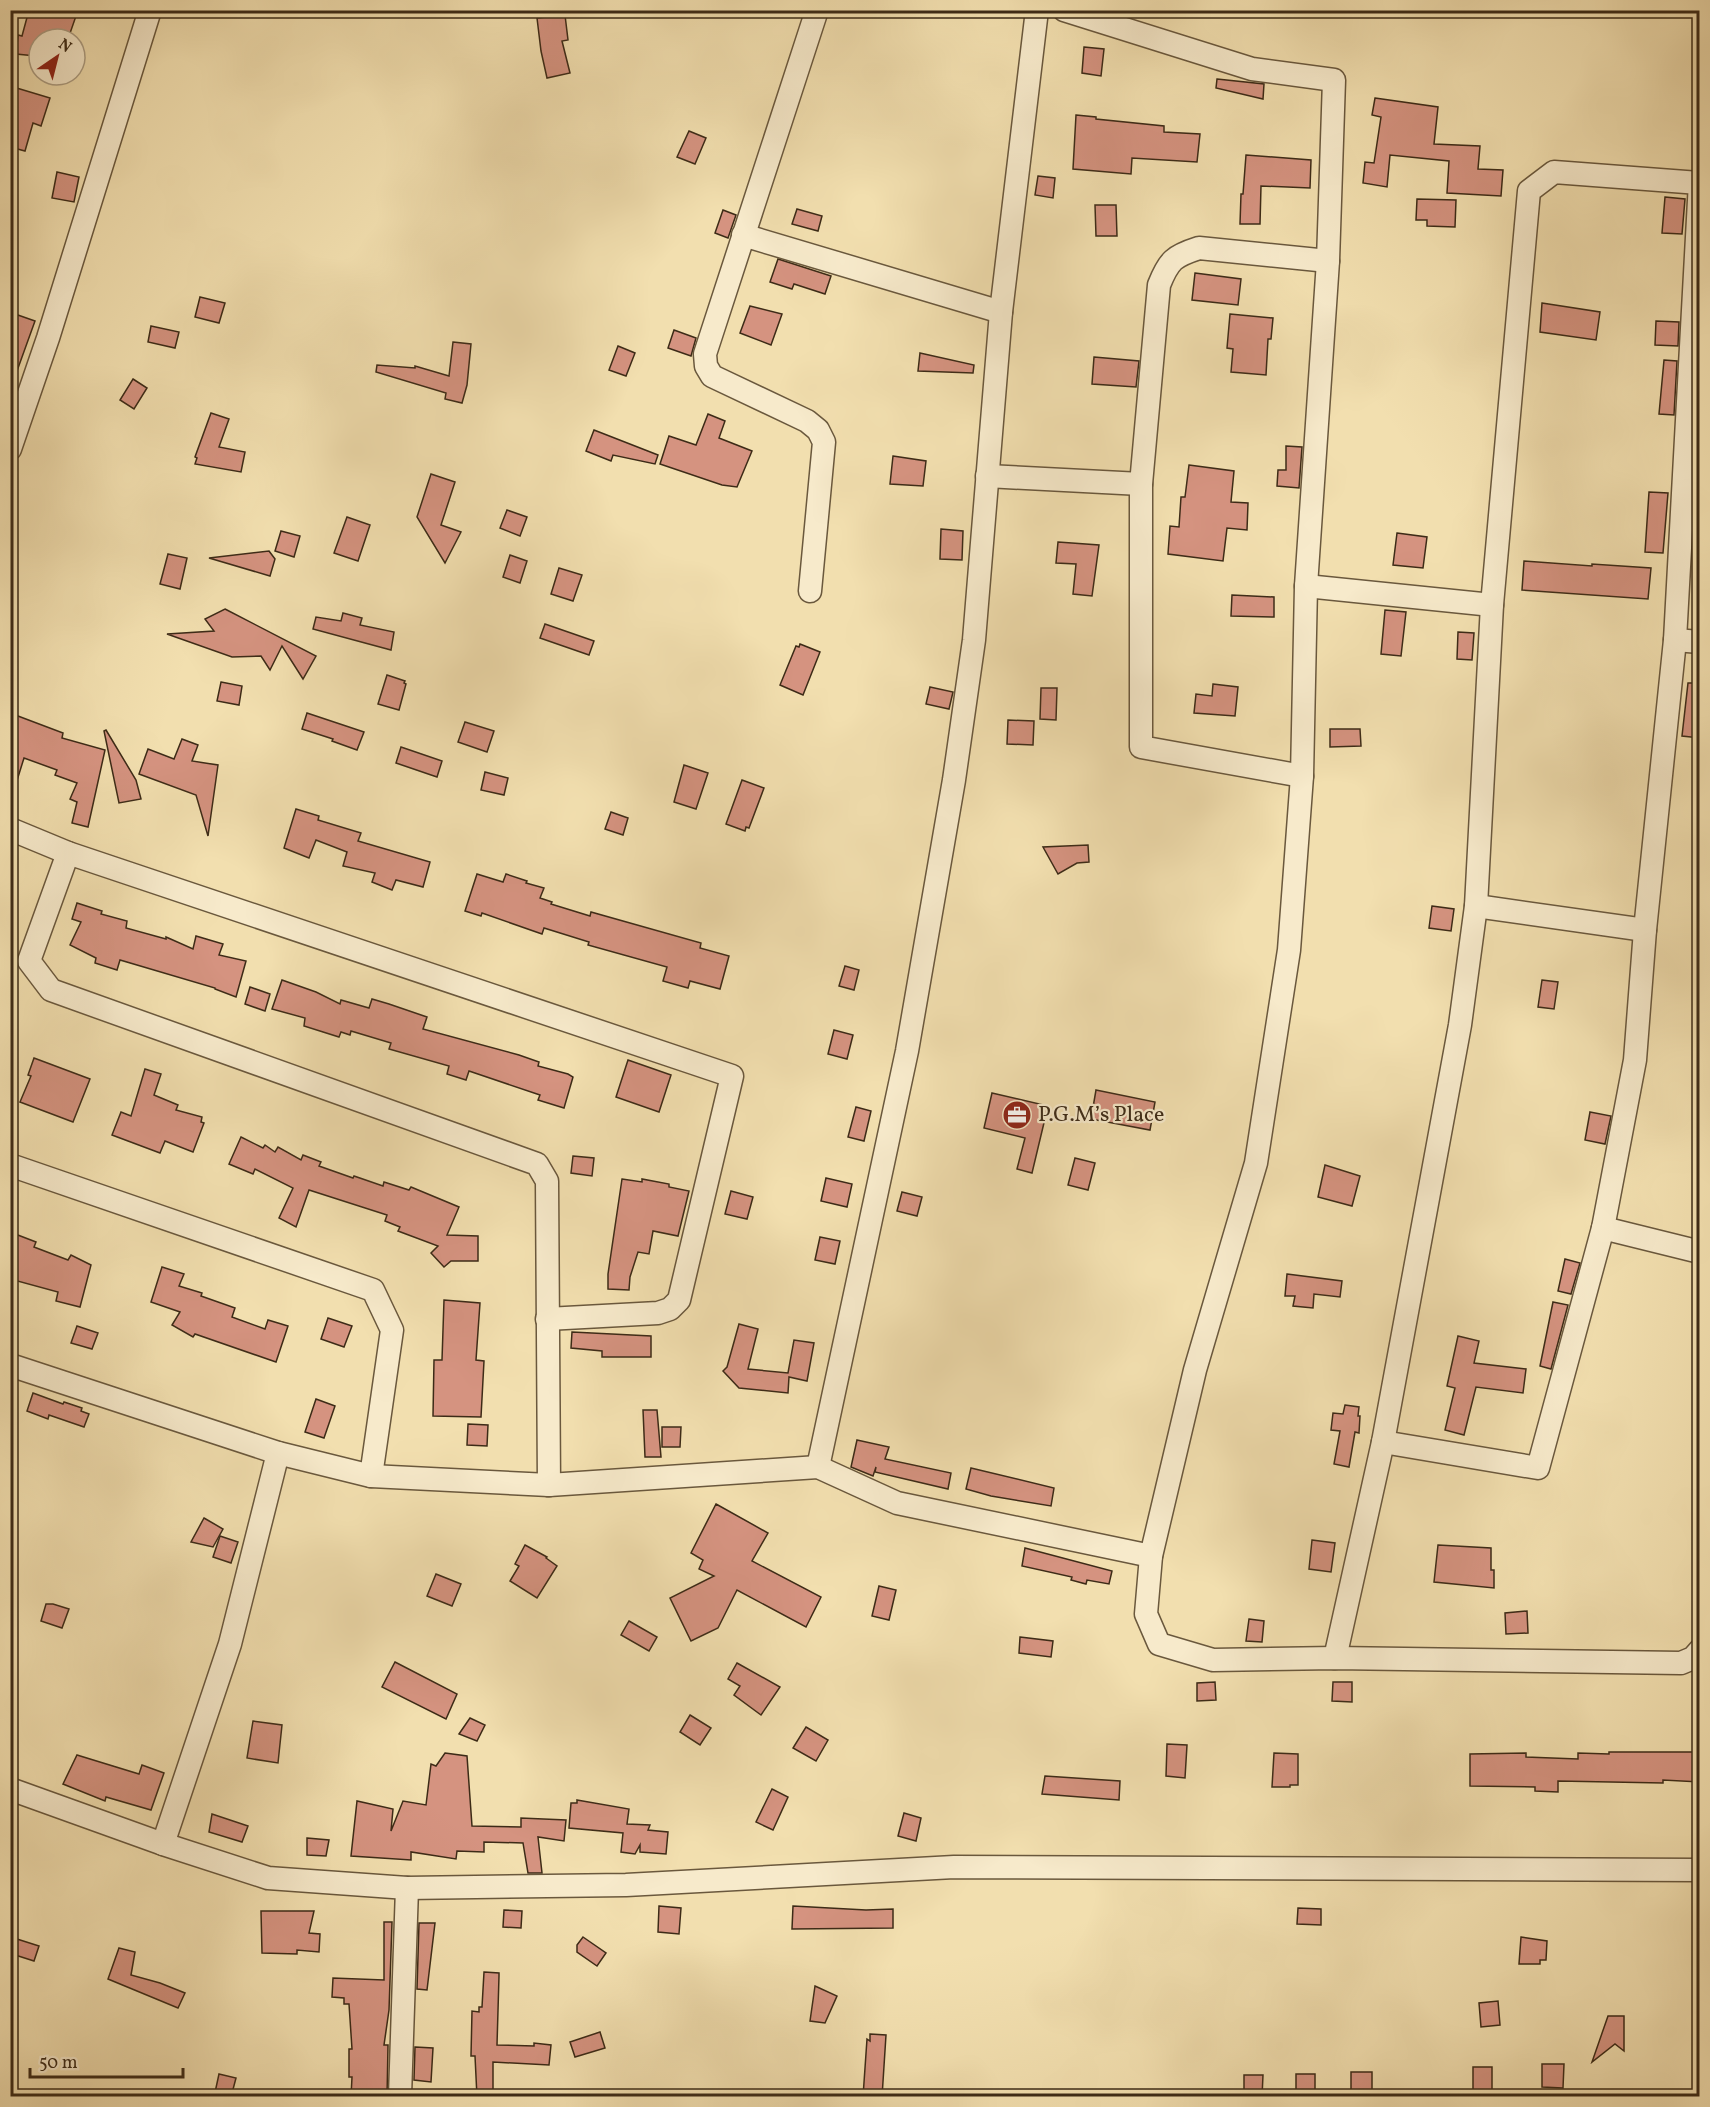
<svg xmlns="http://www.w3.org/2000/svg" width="1710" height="2107" font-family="Vollkorn,serif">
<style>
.building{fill:#d59380;stroke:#3d2b17;stroke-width:1.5}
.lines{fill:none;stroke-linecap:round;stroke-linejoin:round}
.minor-casing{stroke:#6a583d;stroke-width:25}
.minor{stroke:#f7eacb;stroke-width:22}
.labels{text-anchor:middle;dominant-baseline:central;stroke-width:4.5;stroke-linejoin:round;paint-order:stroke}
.poi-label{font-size:22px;fill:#3d2b17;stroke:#f7eacb;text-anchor:start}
</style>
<rect width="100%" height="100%" fill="#f2dfaf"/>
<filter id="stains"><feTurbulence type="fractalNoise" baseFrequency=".00333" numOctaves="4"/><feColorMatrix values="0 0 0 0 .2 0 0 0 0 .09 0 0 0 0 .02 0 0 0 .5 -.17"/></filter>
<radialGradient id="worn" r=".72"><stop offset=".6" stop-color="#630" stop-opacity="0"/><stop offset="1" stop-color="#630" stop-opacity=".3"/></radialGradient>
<g class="building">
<polygon points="29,10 61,10 76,16 68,39 38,39 36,56 16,54 18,35 22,36"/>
<polygon points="565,15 568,40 562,41 570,73 547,78 541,51 537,18"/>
<polygon points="1084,47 1104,49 1101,76 1082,73"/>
<polygon points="1217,79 1264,84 1263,99 1216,88"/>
<polygon points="10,86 50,98 41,126 33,123 25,151 10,147"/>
<polygon points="1375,98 1438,107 1434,144 1480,146 1478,169 1503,170 1501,196 1447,193 1449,161 1390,155 1387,187 1363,183 1365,162 1374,163 1381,117 1372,115"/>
<polygon points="1076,115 1096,117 1096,119 1164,126 1164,132 1200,134 1197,162 1132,158 1131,174 1073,169"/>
<polygon points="689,131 706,138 695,164 677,157"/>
<polygon points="1246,155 1311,160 1310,188 1261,186 1260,224 1240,224 1241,194 1243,194"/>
<polygon points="57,172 79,177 74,202 52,198"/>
<polygon points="1038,176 1055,178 1053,198 1035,195"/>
<polygon points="1665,197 1685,199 1682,234 1662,233"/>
<polygon points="1417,199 1456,200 1455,227 1427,226 1427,220 1416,220"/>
<polygon points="1095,205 1116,205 1117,236 1096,236"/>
<polygon points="797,209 822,216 818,231 792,224"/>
<polygon points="723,210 736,215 728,238 715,233"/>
<polygon points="778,259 831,276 825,294 794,284 792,289 770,282"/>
<polygon points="1195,273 1241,279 1238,305 1192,300"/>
<polygon points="200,297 225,303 219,323 195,317"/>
<polygon points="1542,303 1600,312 1596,340 1540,332"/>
<polygon points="750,306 782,314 771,345 740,333"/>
<polygon points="15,314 35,321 13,382 10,381 10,327"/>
<polygon points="1230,314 1273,318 1271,339 1268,339 1266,375 1231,372 1233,349 1227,348"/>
<polygon points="1656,321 1679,322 1678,346 1655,345"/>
<polygon points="151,326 179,332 175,348 148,342"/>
<polygon points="674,330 696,338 691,356 668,348"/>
<polygon points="453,342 471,344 467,385 462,403 445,399 446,393 376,372 377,365 415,368 415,366 449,376"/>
<polygon points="618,346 635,353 626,376 609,370"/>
<polygon points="920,353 974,365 973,373 918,371"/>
<polygon points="1094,357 1139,361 1136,387 1092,384"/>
<polygon points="1664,360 1677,361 1674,415 1659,414"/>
<polygon points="133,379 147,388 134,409 120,400"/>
<polygon points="211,413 229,419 219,447 245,452 241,472 195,464 197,458 195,457"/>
<polygon points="708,414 725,421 719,438 752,451 737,487 722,485 660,464 669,436 696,445"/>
<polygon points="594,430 658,455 655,464 613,455 611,461 586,451"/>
<polygon points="1286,446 1302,447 1299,488 1277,486 1278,470 1286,470"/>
<polygon points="893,456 926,461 923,486 890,484"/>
<polygon points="1189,465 1234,471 1231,502 1248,503 1247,530 1227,528 1223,561 1168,554 1170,526 1179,527 1181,497 1185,497"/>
<polygon points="431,474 455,482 441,525 461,532 445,563 417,517"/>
<polygon points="1649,492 1668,493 1663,553 1645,552"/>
<polygon points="507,510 527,517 520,536 500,528"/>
<polygon points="347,517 370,525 358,561 334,553"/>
<polygon points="941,529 963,531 962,560 940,559"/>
<polygon points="281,531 300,536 294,557 275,551"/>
<polygon points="1397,533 1427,537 1423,568 1393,565"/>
<polygon points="1058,542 1099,545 1092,596 1073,594 1076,564 1056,563"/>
<polygon points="269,551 275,559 270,576 209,558"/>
<polygon points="168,554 187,558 180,589 160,584"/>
<polygon points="510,555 527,561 520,583 503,577"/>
<polygon points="1524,561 1592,566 1592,564 1651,568 1648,599 1522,590"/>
<polygon points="559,568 582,575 573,601 551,594"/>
<polygon points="1232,595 1274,597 1274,617 1231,616"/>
<polygon points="225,609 316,656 303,679 282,646 270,670 261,656 232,657 167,634 214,631 205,619"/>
<polygon points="1385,610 1406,612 1401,656 1381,654"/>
<polygon points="343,613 362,618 360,625 394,632 391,650 313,629 316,617 341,621"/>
<polygon points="545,624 594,641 589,655 540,638"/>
<polygon points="1458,632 1474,633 1472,660 1457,659"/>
<polygon points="800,644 820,652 803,695 780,685 796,646 799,647"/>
<polygon points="387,675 405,681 404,683 406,684 399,710 378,704"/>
<polygon points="221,682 242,686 239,705 217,701"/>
<polygon points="1688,683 1700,683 1700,738 1682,736"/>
<polygon points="1213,684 1238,687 1235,716 1194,713 1196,694 1212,696"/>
<polygon points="930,687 953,692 949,709 926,704"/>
<polygon points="1041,688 1057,688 1056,720 1040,719"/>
<polygon points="10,713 63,733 62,738 105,750 88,827 72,823 77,802 70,799 77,783 55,775 57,770 24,758 14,790 10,789"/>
<polygon points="307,713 364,732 357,750 332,741 333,739 302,729"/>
<polygon points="1008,720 1034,721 1033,745 1007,744"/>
<polygon points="465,722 494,731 487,752 458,742"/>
<polygon points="1330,729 1360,729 1361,746 1330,747"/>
<polygon points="106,730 136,780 141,799 119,803 104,731"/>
<polygon points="182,739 198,745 192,761 218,765 208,836 196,795 139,774 148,749 174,759"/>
<polygon points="401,747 442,761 437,777 396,763"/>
<polygon points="684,765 708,773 696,809 674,802"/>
<polygon points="485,772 508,778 504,795 481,790"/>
<polygon points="742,780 764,788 749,828 746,827 745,831 726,824"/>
<polygon points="296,809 319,816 318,820 361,833 358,841 430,862 423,887 396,880 392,890 372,882 375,873 343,866 347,852 316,840 309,858 284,848"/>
<polygon points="611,812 628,818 623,835 605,829"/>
<polygon points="1088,845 1089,862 1077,863 1058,874 1043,847"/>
<polygon points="477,874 503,882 506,874 527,881 526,883 544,888 540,898 552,902 551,904 590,916 591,912 701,943 700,948 729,956 720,989 690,981 688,988 663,981 667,967 588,945 589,942 544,928 542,934 482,913 481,916 465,911"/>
<polygon points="77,903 102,911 101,914 127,921 126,928 166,939 166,937 193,949 196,936 223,944 219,955 246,961 236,997 215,989 215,988 120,960 117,970 95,963 96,958 70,945 81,922 72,919"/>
<polygon points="1432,906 1454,909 1451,931 1429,928"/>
<polygon points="845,966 859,970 854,990 839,986"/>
<polygon points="282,980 316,992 340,1004 341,1000 369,1008 372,999 389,1004 427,1017 423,1029 519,1055 539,1062 538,1066 568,1074 573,1077 564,1108 538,1100 540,1095 469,1071 466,1080 447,1074 449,1066 389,1049 391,1043 351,1031 350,1035 341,1032 339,1037 304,1026 305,1018 272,1009"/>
<polygon points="1542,980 1558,982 1554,1009 1538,1007"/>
<polygon points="250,987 270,994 265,1011 245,1004"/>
<polygon points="834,1030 853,1035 847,1059 828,1054"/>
<polygon points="34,1058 90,1079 73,1122 20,1102 31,1076 28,1075"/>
<polygon points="628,1060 671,1075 659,1112 616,1097"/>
<polygon points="145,1069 161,1074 154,1095 178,1105 176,1110 202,1117 201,1122 204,1123 193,1152 165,1141 160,1153 112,1135 121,1112 131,1116"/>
<polygon points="1096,1090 1155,1102 1150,1130 1091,1119"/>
<polygon points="992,1093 1048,1106 1032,1173 1017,1169 1025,1138 984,1128"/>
<polygon points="856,1107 871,1111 864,1141 848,1137"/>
<polygon points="1590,1112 1611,1116 1605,1144 1585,1140"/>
<polygon points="241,1137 263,1148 265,1145 275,1152 278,1147 301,1160 303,1155 321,1162 319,1166 353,1178 354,1176 383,1186 384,1182 409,1190 411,1187 459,1207 447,1235 478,1236 478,1261 451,1261 444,1267 431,1253 438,1246 398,1231 400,1227 385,1221 387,1215 309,1190 296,1227 279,1218 293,1188 255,1169 253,1174 229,1164"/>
<polygon points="573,1156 594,1158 592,1176 571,1173"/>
<polygon points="1075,1158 1095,1163 1088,1190 1068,1185"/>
<polygon points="1325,1165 1360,1176 1352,1206 1318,1197"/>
<polygon points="826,1178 852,1184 847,1207 821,1201"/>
<polygon points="622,1179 642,1182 642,1179 669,1184 669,1187 689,1191 678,1236 653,1231 649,1254 638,1252 630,1277 629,1290 608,1289 608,1274"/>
<polygon points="731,1191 753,1197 747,1219 725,1214"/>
<polygon points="902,1192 922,1197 917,1216 897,1211"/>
<polygon points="10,1232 36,1242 34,1247 68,1260 71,1255 91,1265 80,1307 56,1301 58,1292 10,1279"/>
<polygon points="820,1237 840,1241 835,1264 815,1260"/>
<polygon points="1565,1259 1580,1263 1571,1294 1558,1291"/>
<polygon points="162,1267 184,1274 179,1286 202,1293 201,1296 235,1308 232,1317 265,1329 268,1320 288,1326 276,1362 195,1334 193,1337 172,1325 180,1312 151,1302"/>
<polygon points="1287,1274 1342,1281 1340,1297 1314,1294 1313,1308 1293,1306 1295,1296 1285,1296"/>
<polygon points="444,1300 480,1303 476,1360 484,1361 481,1417 433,1416 434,1360 442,1360"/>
<polygon points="1553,1302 1568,1305 1551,1369 1540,1366"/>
<polygon points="328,1318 352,1326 344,1347 321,1339"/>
<polygon points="739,1324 758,1329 748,1369 788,1373 794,1340 814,1343 807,1381 789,1377 788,1393 739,1388 723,1371 727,1367"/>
<polygon points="77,1326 98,1333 92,1349 71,1343"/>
<polygon points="572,1332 651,1336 651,1357 602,1357 602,1351 571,1348"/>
<polygon points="1458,1336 1479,1341 1474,1363 1526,1369 1523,1393 1476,1387 1464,1435 1445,1430 1455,1388 1447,1386"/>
<polygon points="33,1393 63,1404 64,1402 82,1408 81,1411 89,1414 84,1427 49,1415 48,1419 27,1411"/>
<polygon points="316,1399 335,1406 324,1438 305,1432"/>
<polygon points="1345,1405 1359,1407 1358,1416 1360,1416 1359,1433 1355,1432 1349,1467 1334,1464 1340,1431 1331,1430 1333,1413 1343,1414"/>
<polygon points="643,1410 657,1410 661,1457 645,1457"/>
<polygon points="468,1424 488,1425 487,1446 467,1445"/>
<polygon points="662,1427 681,1427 680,1447 662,1447"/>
<polygon points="857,1440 889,1447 885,1459 951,1473 948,1489 875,1472 876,1467 873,1476 851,1467"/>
<polygon points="971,1468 1054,1488 1051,1506 991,1496 966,1489"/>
<polygon points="716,1504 768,1533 752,1561 821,1597 806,1627 737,1590 718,1628 691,1641 670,1598 714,1576 699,1569 703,1560 691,1553"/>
<polygon points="204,1518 223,1529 213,1547 191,1542"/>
<polygon points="220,1536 238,1542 231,1563 213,1557"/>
<polygon points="1312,1540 1335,1543 1331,1572 1309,1569"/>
<polygon points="525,1545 547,1557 546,1558 557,1566 537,1598 510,1581 519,1566 515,1564"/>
<polygon points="1438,1545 1491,1548 1491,1570 1494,1570 1494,1588 1434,1582"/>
<polygon points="1025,1548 1112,1571 1109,1584 1087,1580 1086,1584 1071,1580 1072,1577 1022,1566"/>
<polygon points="436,1574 461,1584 452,1606 427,1596"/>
<polygon points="879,1586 896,1590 889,1620 872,1616"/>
<polygon points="46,1604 53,1604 69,1609 62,1628 41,1621"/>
<polygon points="1527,1611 1528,1633 1506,1634 1505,1613"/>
<polygon points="1249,1619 1264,1621 1262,1642 1246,1641"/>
<polygon points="629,1621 657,1637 649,1651 621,1635"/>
<polygon points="1020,1637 1053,1641 1051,1657 1019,1653"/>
<polygon points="395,1662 457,1694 446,1719 382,1687"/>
<polygon points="737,1663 780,1687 761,1715 734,1695 740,1686 728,1679"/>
<polygon points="1215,1682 1216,1700 1197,1701 1197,1683"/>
<polygon points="1333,1682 1352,1682 1352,1702 1332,1701"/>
<polygon points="690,1715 711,1728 700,1745 680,1732"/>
<polygon points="470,1718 485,1725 477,1741 459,1734"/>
<polygon points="253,1721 282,1725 278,1763 247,1758"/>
<polygon points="806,1727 828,1740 816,1761 793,1748"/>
<polygon points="1167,1744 1187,1745 1185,1778 1166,1776"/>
<polygon points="1609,1752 1700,1752 1700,1782 1663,1780 1663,1783 1558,1781 1558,1792 1535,1791 1535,1787 1470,1786 1470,1754 1526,1753 1526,1757 1578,1759 1578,1753 1609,1754"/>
<polygon points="445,1753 467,1756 472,1826 521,1827 521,1818 566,1820 564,1841 538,1837 542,1873 528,1873 523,1843 484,1842 484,1852 457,1851 456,1859 411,1852 411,1860 351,1856 357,1801 393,1809 391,1831 403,1801 426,1805 431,1764 436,1766"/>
<polygon points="1274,1753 1298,1754 1298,1785 1290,1785 1290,1787 1272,1787"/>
<polygon points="77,1755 139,1774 142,1765 164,1773 151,1810 106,1797 105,1801 63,1784"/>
<polygon points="1045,1776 1120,1781 1119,1800 1042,1794"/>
<polygon points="772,1789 788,1797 773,1830 756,1822"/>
<polygon points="577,1800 629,1809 627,1824 650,1825 648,1830 668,1832 666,1854 640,1852 640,1845 635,1854 621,1852 623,1833 569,1828 571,1803 577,1803"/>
<polygon points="904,1813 921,1818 916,1841 898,1836"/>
<polygon points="212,1814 248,1826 242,1842 209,1832"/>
<polygon points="307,1838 329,1840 326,1856 307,1855"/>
<polygon points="659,1906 681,1908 679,1934 658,1932"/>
<polygon points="793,1906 866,1910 893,1909 893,1928 792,1929"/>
<polygon points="1298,1908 1321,1909 1321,1925 1297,1924"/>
<polygon points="504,1910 522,1911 521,1928 503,1927"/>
<polygon points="261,1911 314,1911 309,1933 320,1934 319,1952 297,1950 297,1954 262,1953"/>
<polygon points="384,1922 392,1922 389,2010 384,2045 388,2045 387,2097 351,2097 352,2077 349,2077 349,2049 352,2049 349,2004 344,2004 344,1998 332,1997 333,1978 384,1980"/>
<polygon points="419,1923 435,1923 427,1990 417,1989"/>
<polygon points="583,1937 606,1953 597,1966 577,1952 577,1945"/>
<polygon points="1521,1937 1547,1941 1546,1960 1540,1960 1540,1964 1519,1964"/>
<polygon points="17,1939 39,1946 34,1961 12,1954"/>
<polygon points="119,1948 135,1952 131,1975 160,1983 185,1993 178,2008 108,1979"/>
<polygon points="484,1972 499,1973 499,1976 497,2045 534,2046 534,2043 551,2045 549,2065 493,2062 493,2097 477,2097 475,2056 471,2056 472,2011 479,2012 479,2007 482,2007"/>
<polygon points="815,1986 837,1996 825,2023 810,2021"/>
<polygon points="1498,2001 1500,2025 1481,2027 1479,2003"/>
<polygon points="1608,2016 1624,2016 1624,2051 1615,2044 1592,2062"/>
<polygon points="600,2032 605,2048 575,2057 570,2042"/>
<polygon points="870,2034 886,2035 882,2097 863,2097 867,2039 870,2041"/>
<polygon points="415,2047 433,2048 431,2082 414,2080"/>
<polygon points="1542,2064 1564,2064 1563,2088 1542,2087"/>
<rect x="1473" y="2067" width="19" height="23"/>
<rect x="1351" y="2072" width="21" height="25"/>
<polygon points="219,2074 236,2078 231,2097 214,2097"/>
<rect x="1296" y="2074" width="19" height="23"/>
<polygon points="1244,2075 1263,2075 1262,2097 1244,2097"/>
</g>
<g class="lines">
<g class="minor-casing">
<g id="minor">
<polyline points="1064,10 1252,69 1334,80 1328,261 1306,586 1302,776 1289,950 1256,1163 1195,1370 1151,1556 1146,1614 1159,1644 1213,1660 1335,1658 1681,1663 1693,1658 1700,1650"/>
<polyline points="743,235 1001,312"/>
<polyline points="10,449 48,338 150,10"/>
<polyline points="987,476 1141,484"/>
<polyline points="1306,586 1492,605"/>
<polyline points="810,591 824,442 818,430 807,421 712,376 706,366 705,354 817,10"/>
<polyline points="1675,640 1700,642"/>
<path d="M1302 776 1141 747V484L1159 285C1169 260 1174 256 1199 248L1328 261"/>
<polyline points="10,829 68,853 732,1076 679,1300 670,1309 658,1313 547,1319"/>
<polyline points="68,853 29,961 51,990 537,1164 547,1181 549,1485"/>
<polyline points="1476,906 1645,930"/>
<polyline points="10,1165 373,1290 392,1330 371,1476"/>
<polyline points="1603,1228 1700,1252"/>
<polyline points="10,1365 278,1453 371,1476 549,1485 818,1467 897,1503 1151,1556"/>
<polyline points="1383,1442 1538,1468 1603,1228 1635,1060 1645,930 1675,640 1700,182"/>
<polyline points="818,1467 907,1051 954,780 974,640 1001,312 1037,10"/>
<polyline points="1335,1658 1383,1442 1460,1025 1476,906 1492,605 1529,191 1554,172 1699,183"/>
<polyline points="10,1789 163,1844 268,1878 407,1888 626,1885 954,1867 1700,1870"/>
<polyline points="163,1844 230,1644 278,1453"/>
<polyline points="400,2096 407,1888"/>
</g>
</g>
<use href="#minor" class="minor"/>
</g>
<defs>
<g id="office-disc" transform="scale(1.5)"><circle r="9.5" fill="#8f2418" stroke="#f7eacb"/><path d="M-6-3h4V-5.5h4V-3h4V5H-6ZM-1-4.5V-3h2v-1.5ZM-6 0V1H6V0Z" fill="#fff"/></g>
</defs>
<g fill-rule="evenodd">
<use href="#office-disc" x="1017" y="1115"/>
</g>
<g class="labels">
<g class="poi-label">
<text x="1038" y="1115">P.G.M’s Place</text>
</g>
</g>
<rect width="1710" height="2107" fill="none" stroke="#f2dfaf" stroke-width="36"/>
<rect x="12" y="12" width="1686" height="2083" fill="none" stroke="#3d2b17" stroke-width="3"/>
<rect x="18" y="18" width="1674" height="2071" fill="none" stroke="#3d2b17" stroke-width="1.5"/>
<g transform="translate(57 57) rotate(35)"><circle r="28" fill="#f7eacb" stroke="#ad9e83" stroke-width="1.5"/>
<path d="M0-4.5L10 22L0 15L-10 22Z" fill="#8f2418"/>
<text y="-9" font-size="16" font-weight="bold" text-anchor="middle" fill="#3d2b17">N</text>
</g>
<path d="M30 2068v9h153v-9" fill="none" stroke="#3d2b17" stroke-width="3"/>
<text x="39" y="2068" font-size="18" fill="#3d2b17" stroke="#f7eacb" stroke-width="4.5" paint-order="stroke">50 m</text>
<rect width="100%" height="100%" filter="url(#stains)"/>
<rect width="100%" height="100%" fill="url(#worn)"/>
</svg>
